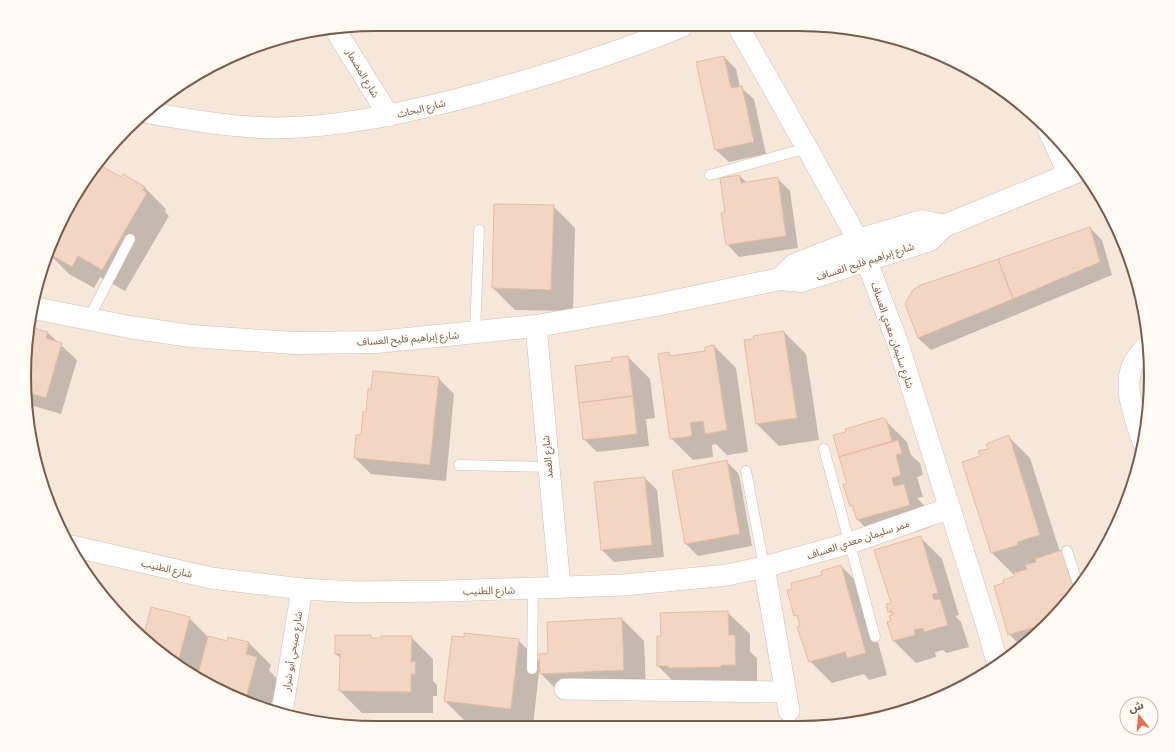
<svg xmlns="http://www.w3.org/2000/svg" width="1175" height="752" font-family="'Public Sans','Noto Sans Arabic',sans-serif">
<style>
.residential{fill:#f5e8da}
.shadow{fill:#0003}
.building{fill:#f3d5c3;stroke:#e6bba3}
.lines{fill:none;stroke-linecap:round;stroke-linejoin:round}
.service-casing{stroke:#d1beb0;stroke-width:11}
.minor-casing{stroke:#d1beb0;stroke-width:22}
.tertiary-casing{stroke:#d1beb0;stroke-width:23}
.service{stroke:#fff;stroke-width:10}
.minor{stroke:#fff;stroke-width:21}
.tertiary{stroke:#fff;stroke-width:22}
.labels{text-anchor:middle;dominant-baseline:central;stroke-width:3;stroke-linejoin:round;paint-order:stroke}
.street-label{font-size:10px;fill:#7a5c4d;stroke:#fffaf3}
.rim{fill:none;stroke:#7a5c4d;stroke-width:2}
</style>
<rect width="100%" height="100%" fill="#fdf6ec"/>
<polygon class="residential" points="376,24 845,27 954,60 1031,111 1078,162 1115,220 1139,285 1150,353 1148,422 1132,489 1104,552 1064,608 1013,655 954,692 890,716 822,727 330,725 241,701 144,641 83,571 36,467 25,353 43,263 97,162 180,83 263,43"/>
<g class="shadow">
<polygon points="724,57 736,69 740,87 754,99 766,154 729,162 716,150 697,63"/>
<polygon points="98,166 121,179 144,187 166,209 165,212 169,216 125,291 100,277 94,288 69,274 48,253"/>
<polygon points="740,176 747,183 777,178 790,191 798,248 739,257 727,244 726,213"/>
<polygon points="553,206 575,228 573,311 515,310 493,288"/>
<polygon points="1090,228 1102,240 1112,275 931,350 918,338 906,304"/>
<polygon points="30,328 48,333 77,360 61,414 30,405 25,353"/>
<polygon points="784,332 806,354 819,440 779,446 757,424"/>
<polygon points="714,346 736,368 748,452 727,455 716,444 712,445 713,457 693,460 671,438 668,353 672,357 706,352"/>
<polygon points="628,357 650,379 655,418 646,419 649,446 597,452 584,439 613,362"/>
<polygon points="438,378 454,394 446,481 371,474 355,458 362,437"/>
<polygon points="885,420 907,442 911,455 920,463 923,475 917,477 923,497 917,498 926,507 931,527 880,542 858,520 855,509 850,505 848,484 834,436"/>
<polygon points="1008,436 1030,458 1060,552 1080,585 1064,608 1021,646 1009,634 1005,584 1016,577 1016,574 1014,575 992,553 963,462 981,456"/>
<polygon points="726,461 739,474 752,546 698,556 686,544"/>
<polygon points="645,478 657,490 664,557 614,562 602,550"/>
<polygon points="920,537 942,559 959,615 955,616 961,622 969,647 947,653 943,650 935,652 936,657 916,663 894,641 888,623 892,622 894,616 889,611 892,604"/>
<polygon points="841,566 863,588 887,675 869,680 864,674 832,683 810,661 799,619 795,615 823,575"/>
<polygon points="151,608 189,618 208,637 228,642 249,643 271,665 269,670 278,680 270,709 241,701 144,641"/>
<polygon points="727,612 750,634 750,652 757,658 757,686 680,688 658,666 662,637"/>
<polygon points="622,619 644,641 646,692 563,696 539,672 533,726 495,726 467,723 445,701 518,640 541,663 549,654"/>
<polygon points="336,636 370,636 373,639 411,637 433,659 433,681 437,685 437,696 433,696 433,713 362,713 340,691 341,659 336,654"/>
</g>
<g class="building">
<polygon points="724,56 731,88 742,86 754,142 715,150 696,62"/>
<polygon points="98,164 121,177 123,174 145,187 143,190 147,193 102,270 78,256 72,267 48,253"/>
<polygon points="740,175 741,183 778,177 786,236 726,245 721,213 725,212 720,178"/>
<polygon points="494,204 554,205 551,290 492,288"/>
<polygon points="1090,227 1100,262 1013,299 998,259"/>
<polygon points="998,259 1013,299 918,338 905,304 913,290 921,285"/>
<polygon points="30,327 48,332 46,338 62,343 46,398 29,393 25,353"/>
<polygon points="784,331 797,418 756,424 744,340 754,339 753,336"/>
<polygon points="714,345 727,430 705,434 703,421 690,423 692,436 670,439 658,354 669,352 669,356 705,351 705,347"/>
<polygon points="628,356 633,396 579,403 575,366 612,361 611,358"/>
<polygon points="373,371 439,377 430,465 354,458 356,435 361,435 363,412 366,412 368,389 371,389"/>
<polygon points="633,396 637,434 583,440 579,403"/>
<polygon points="882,418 886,419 892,441 839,457 833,435 846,432 845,429"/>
<polygon points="1009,435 1040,535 1017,542 1018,545 991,553 962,462 980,456 978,451 988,449 986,444"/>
<polygon points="898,440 902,453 896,455 901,475 892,478 894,486 904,484 910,505 857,520 852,505 850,506 843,484 847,484 839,457"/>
<polygon points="727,460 740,534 685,544 672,471"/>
<polygon points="645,477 652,545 601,550 594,482"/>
<polygon points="921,536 938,593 932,594 934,600 940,599 948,625 924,632 923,628 914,630 915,635 893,641 887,622 891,621 889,616 893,615 891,611 888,612 886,604 891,603 874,550"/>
<polygon points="1062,550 1075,593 1064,608 1048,623 1008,635 994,586 1004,583 1003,580 1015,576 1014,573 1027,569 1025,565 1036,562 1035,559"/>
<polygon points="841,565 866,653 847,658 845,652 809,662 797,627 800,626 797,615 794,616 787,590 792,589 791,583 822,575 821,571"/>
<polygon points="151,607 190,617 178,662 143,639"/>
<polygon points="728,611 729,635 735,635 736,665 721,665 721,667 668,668 669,666 657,666 657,636 661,636 660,613"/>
<polygon points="622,618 624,670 540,674 539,654 548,653 547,622"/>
<polygon points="464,633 519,639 511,709 444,701 452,636 464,637"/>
<polygon points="335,635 371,635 371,638 381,638 381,636 412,636 411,662 416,662 415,674 411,674 411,692 339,691 340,654 335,654"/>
<polygon points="208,636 227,641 228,637 249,642 246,654 257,657 245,702 198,674"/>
</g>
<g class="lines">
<g class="service-casing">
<g id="service">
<polyline points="710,175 807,148"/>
<polyline points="89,318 130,239"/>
<polyline points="475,333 479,230"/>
<polyline points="824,449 875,637"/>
<polyline points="459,465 548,467"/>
<polyline points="746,471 764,567"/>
<polyline points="1067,551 1079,587"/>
<polyline points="532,669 533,589"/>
</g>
</g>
<g class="minor-casing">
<g id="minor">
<polyline points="738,26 807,148 858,240 867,262 897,341 986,623 998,665"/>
<polyline points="336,31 389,116"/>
<path d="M149 113C191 120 234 128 278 128 340 127 399 114 459 99 535 79 610 56 683 26"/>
<polyline points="1048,129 1069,175"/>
<polyline points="536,326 560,587"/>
<path d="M1143 442C1134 415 1118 378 1140 354 1143 350 1145 347 1149 345"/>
<polyline points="72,546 211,578 302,589 356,592 447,591 624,585 727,575 764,567 850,543 950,508"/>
<polyline points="764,567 789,711"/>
<polyline points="565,689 786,692"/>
<polyline points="282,712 302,589"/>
</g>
</g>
<g class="tertiary-casing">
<g id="tertiary">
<polyline points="780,279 794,265 858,240 922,221 944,226"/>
<polyline points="34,308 129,327 191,336 294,343 377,342 536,326 656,305 780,279 801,281 930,240 944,226 1083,169"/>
</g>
</g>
<use href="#service" class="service"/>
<use href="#minor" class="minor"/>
<use href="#tertiary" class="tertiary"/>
</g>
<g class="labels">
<g class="street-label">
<text transform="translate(363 73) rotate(59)">شارع المضمار</text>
<text transform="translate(421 108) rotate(-14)">شارع البحاث</text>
<text transform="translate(865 261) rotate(-18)">شارع إبراهيم فليح العساف</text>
<text transform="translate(893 335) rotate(71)">شارع سليمان معدي العساف</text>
<text transform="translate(408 338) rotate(-4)">شارع إبراهيم فليح العساف</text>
<text transform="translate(547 457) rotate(-95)">شارع الغمد</text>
<text transform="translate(858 539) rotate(-18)">ممر سليمان معدي العساف</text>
<text transform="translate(167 568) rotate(13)">شارع الطنيب</text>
<text transform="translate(489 590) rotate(-1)">شارع الطنيب</text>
<text transform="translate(292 651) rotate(-81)">شارع صبحي أبو شرار</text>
</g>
</g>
<path d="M0 0H1175V752H0ZM376 31H799A345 345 0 0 1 1144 376V376A345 345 0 0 1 799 721H376A345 345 0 0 1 31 376V376A345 345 0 0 1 376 31Z" fill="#fffaf3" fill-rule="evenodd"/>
<path class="rim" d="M376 31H799A345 345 0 0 1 1144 376V376A345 345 0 0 1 799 721H376A345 345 0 0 1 31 376V376A345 345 0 0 1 376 31Z"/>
<g transform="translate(1139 716) rotate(343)"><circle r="19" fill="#fffaf3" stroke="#cabbb1"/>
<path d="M0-3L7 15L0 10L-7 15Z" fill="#e76f51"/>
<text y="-6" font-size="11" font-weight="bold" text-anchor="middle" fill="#7a5c4d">ش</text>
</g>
</svg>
